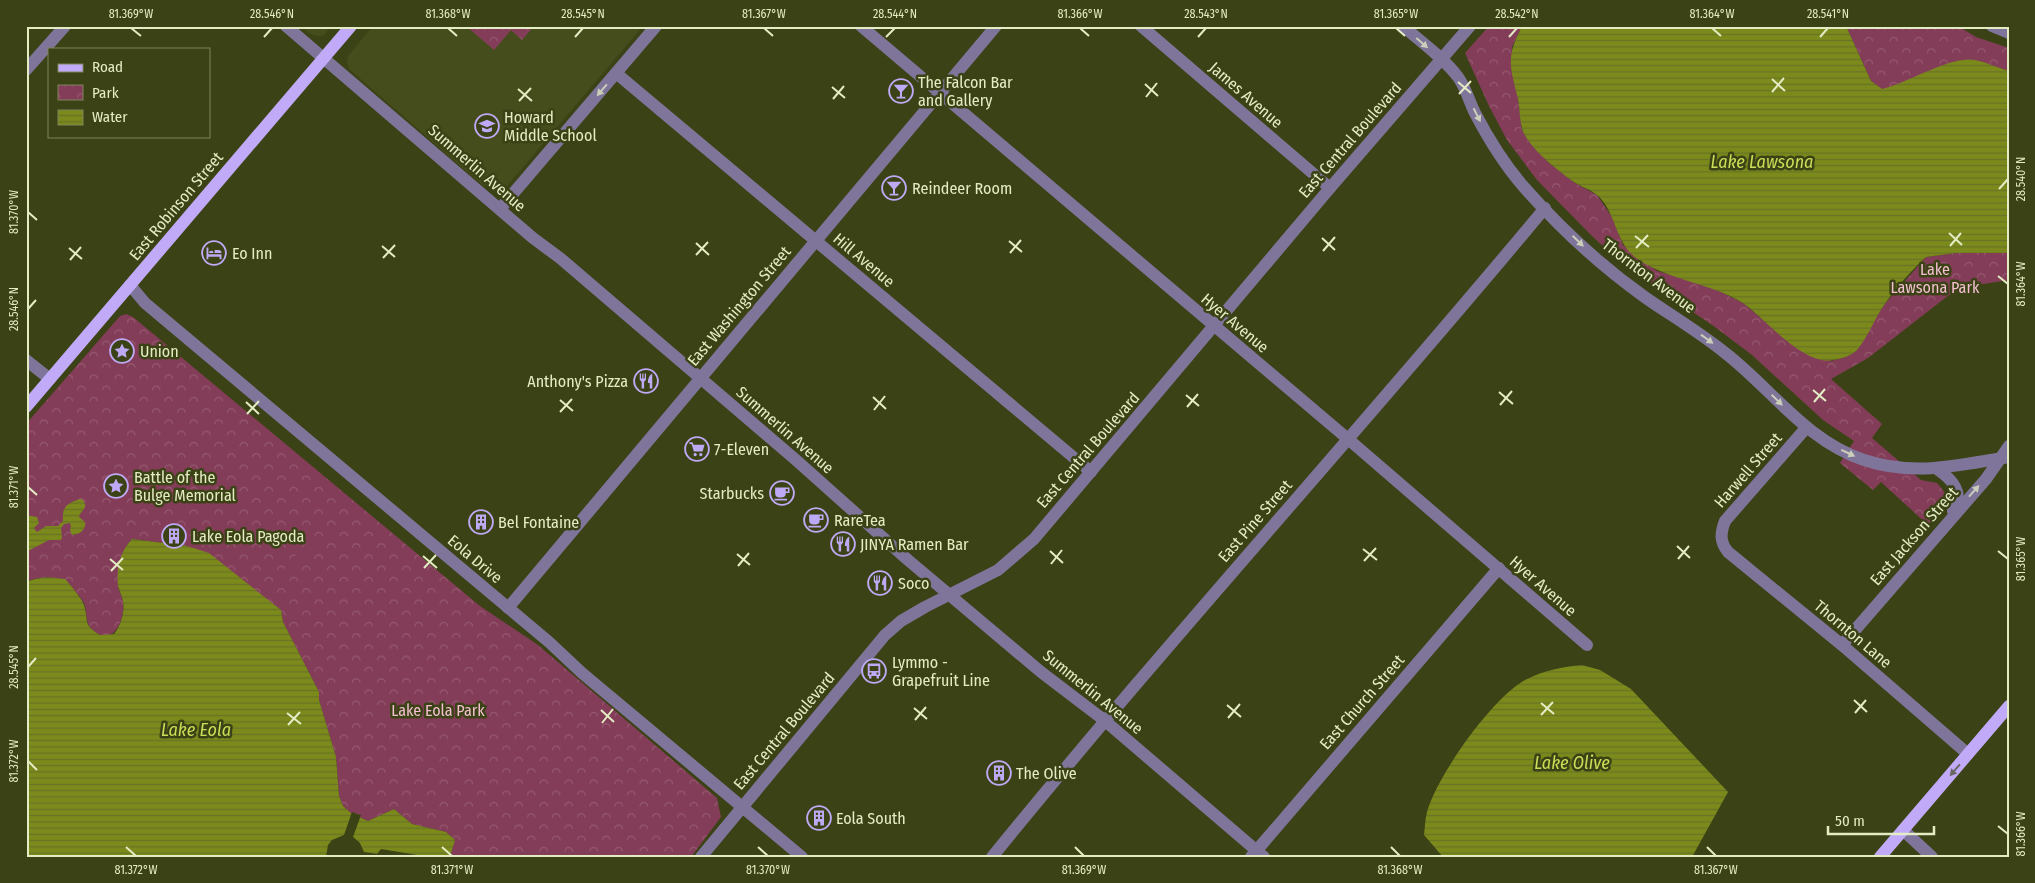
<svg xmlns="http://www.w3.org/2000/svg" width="2035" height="883" font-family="'Fira Sans Condensed',sans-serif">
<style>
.built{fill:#464d1c}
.park{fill:url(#park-crowns)}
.garden{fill:#843d59}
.water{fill:url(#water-rules)}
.pier{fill:#3b4215}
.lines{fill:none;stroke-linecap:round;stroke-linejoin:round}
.minor{stroke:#7f759b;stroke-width:12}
.major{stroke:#c1abf8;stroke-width:12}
.oneway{fill:#cbceb9}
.oneway2{fill:#6a6764}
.ticks{fill:none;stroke:#e4ecc3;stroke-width:2}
.labels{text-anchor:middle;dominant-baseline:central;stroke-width:5;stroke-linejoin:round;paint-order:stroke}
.poi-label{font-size:16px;fill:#e4ecc3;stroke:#3b4215;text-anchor:start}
.street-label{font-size:16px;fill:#e4ecc3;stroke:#3b4215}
.park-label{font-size:16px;fill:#f3bfd1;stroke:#3b4215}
.water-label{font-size:18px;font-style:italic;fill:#cbde58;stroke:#3b4215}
.neatline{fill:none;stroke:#e4ecc3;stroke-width:2}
.ticks-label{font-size:12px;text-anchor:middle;fill:#e4ecc3}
</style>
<defs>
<pattern id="park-crowns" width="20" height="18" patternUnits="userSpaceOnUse" patternTransform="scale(1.25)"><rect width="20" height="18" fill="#843d59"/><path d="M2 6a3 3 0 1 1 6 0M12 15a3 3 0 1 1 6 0" fill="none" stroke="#95596f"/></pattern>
<pattern id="water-rules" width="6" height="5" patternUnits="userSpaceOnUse" patternTransform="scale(1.25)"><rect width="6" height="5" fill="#7c8a1c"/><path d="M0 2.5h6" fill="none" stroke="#687326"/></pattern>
</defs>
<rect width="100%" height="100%" fill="#3b4215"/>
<g class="built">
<polygon points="300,26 331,26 324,35 317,36 309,33"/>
<polygon points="373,26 643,26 507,186 490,188 480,183 349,69 347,62 348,56"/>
</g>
<g class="park">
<polygon points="466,26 534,26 522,40 511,30 494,50"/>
<polygon points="1489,26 1522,26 1512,47 1522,130 1532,144 1549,163 1575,183 1597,195 1612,217 1623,245 1657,271 1709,286 1743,303 1796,347 1831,361 1846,357 1856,351 1883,306 1926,257 1956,253 2009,253 2009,280 1977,285 1949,295 1868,358 1831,379 1882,424 1872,438 1921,480 1937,483 1951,500 1928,525 1881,482 1873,490 1840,463 1854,441 1823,420 1752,355 1715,327 1621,263 1590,234 1537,180 1507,140 1489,106 1465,53"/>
<polygon points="1846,26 1958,26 1976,37 2009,48 2009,71 1974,60 1882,90 1871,81"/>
<path d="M126 314 133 317 480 606 538 645 717 798 721 817 691 857H450L455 840 446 832 412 824 394 809 368 821 352 814 343 806 339 796 336 757 319 700V692L283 622 281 610 187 546 132 539C120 552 118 568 118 585 118 591 122 595 123 600 126 616 115 648 94 631 84 624 88 613 84 603 82 599 69 583 65 580 51 577 40 576 26 582V424L120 316Z"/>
</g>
<polygon class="garden" points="308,541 313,545 279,584 275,580"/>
<g class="water">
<path d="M1522 26H1846L1871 81 1882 89C1909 83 1949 56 1975 60 1986 62 1998 68 2009 71V253H1956L1926 257C1911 271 1894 290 1882 308 1874 321 1867 338 1857 350 1851 356 1841 359 1833 360 1803 366 1766 319 1743 303 1711 283 1671 281 1639 260 1614 244 1617 212 1597 195 1590 189 1581 187 1574 182 1558 171 1527 147 1522 128 1519 117 1520 105 1517 95 1509 63 1507 56 1522 26Z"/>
<path d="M80 499 83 500C89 509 81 509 79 517L85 522C86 530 80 534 72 535L70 530 71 526 70 523 64 524 61 528 62 537 61 540H49L26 552V515L37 517 39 523 34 528 37 532 46 526H58L63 521C62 507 66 504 80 499Z"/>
<path d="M132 539 187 546 209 553 281 610 283 622 319 692V700L336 757 339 796 343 806 352 814 368 821 394 809 412 824 446 832 455 840 450 857H26V582C40 576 51 577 65 579 69 583 83 600 84 605 89 621 82 624 100 635L114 634C121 625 125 612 123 601 122 595 119 591 118 586 116 568 120 552 132 539Z"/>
<path d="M1582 665 1600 670 1631 689 1728 792 1692 857H1443L1424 835C1425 827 1425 819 1427 812 1437 776 1493 696 1527 679 1545 670 1562 667 1582 665Z"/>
</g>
<polygon class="pier" points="352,812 361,815 353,837 360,843 364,852 377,854 381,849 429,857 326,857 328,845 332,840 344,835"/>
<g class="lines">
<g class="minor">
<polyline points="286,26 533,238 560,258 796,460 908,560 1041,672 1104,720 1264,857"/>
<polyline points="861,26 1348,439 1587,645"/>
<polyline points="1141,26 1330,188"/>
<path d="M1403 26C1421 42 1443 57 1458 77 1466 88 1469 101 1475 113 1488 138 1504 164 1523 186 1559 227 1601 266 1646 298 1672 316 1699 332 1724 352 1771 388 1806 441 1864 460 1916 477 1957 465 2009 457"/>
<polyline points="1992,26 2009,33"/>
<polyline points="26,70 65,26"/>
<polyline points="616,73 1091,472"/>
<polyline points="500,209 656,26"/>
<polyline points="130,285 145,303 549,642 582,673 802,857"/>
<polyline points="26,360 50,379"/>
<path d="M1806 428 1725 521C1720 534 1720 542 1728 552L1842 645 1968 754"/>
<path d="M1937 469C1952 479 1965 493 1953 511"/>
<polyline points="508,608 996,26"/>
<polyline points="1842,645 1986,479 2009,446"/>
<polyline points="1903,830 1932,857"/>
<polyline points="701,857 885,635 901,621 925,607 998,570 1034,539 1330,188 1470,26"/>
<path d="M992 857C1171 637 1363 427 1545 208"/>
<polyline points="1251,857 1499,568"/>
</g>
<g class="major">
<polyline points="26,407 351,26"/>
<polyline points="1880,857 2009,706"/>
</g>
</g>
<defs><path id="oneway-solid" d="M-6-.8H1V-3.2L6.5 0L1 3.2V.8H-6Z" transform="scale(1.25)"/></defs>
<g class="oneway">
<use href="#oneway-solid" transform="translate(1422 43) rotate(41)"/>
<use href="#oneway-solid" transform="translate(602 90) rotate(131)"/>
<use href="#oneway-solid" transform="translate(1477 115) rotate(63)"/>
<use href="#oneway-solid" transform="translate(1578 241) rotate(44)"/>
<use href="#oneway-solid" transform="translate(1707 339) rotate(36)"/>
<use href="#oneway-solid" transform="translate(1777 400) rotate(44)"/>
<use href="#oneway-solid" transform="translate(1848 453) rotate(25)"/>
<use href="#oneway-solid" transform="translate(1974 491) rotate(-48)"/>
</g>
<use class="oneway2" href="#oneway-solid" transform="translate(1955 770) rotate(131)"/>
<path class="ticks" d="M131 28 141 36M448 28 457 36M764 28 773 36M1080 28 1089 36M1396 28 1405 36M1712 28 1721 36M264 37 272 28M575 37 583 28M886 37 895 28M1198 37 1206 28M1509 37 1517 28M1820 37 1828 28M1772 79 1785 91M1458 82 1471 93M1145 84 1158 96M832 87 845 98M518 89 532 101M1772 92 1784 78M1459 94 1471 81M1146 97 1157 83M833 99 844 86M519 101 531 88M1999 189 2008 179M28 212 37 220M1949 233 1962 245M1635 236 1649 247M1322 238 1335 250M1009 241 1022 252M696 243 709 255M382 246 395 257M1950 246 1961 233M69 248 82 259M1636 248 1648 235M1323 251 1335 237M1010 253 1021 240M696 255 708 242M383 258 395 245M70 260 81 247M1998 276 2008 284M28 309 36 300M1813 390 1826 401M1499 392 1513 404M1186 395 1199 406M873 397 886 409M560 400 573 411M246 402 259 414M1814 402 1825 389M1500 405 1512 391M1187 407 1198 394M874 410 885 396M560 412 572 399M247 414 259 401M28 487 37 495M1677 546 1690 558M1363 549 1377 560M1050 551 1063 563M1998 551 2008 559M737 554 750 565M423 556 437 568M110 559 123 570M1678 559 1689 546M1364 561 1376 548M1051 564 1062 550M738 566 749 553M424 568 436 555M111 571 123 558M28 667 36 658M1854 700 1867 712M1541 703 1554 714M1227 705 1241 717M914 708 927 719M601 710 614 722M287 713 301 724M1855 713 1866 700M1541 715 1553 702M1228 718 1240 704M915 720 926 707M602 723 613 709M288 725 300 712M28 761 37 770M1998 826 2008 834M126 847 136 856M442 847 452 856M758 847 768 856M1075 847 1084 856M1391 847 1400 856M1707 847 1716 856"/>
<defs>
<g id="bar-ring" transform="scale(1.25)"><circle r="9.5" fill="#3b4215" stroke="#bea9f4" stroke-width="1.5"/><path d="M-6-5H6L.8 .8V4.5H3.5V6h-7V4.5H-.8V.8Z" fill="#bea9f4"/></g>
<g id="school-ring" transform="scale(1.25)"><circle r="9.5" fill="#3b4215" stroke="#bea9f4" stroke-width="1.5"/><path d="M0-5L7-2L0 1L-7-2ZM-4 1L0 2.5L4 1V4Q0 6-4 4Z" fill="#bea9f4"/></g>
<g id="hotel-ring" transform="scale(1.25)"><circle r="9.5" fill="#3b4215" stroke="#bea9f4" stroke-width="1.5"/><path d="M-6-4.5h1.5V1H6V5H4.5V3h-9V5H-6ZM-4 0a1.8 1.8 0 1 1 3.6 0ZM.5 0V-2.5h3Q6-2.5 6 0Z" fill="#bea9f4"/></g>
<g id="sight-ring" transform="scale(1.25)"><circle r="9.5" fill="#3b4215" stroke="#bea9f4" stroke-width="1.5"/><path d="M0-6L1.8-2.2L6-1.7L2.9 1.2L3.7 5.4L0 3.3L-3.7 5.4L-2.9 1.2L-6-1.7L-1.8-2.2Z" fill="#bea9f4"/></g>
<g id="restaurant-ring" transform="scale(1.25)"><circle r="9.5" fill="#3b4215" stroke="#bea9f4" stroke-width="1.5"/><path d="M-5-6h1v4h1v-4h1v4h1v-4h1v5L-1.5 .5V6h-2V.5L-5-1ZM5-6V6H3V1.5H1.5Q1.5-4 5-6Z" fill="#bea9f4"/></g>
<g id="supermarket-ring" transform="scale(1.25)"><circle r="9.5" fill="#3b4215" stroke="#bea9f4" stroke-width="1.5"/><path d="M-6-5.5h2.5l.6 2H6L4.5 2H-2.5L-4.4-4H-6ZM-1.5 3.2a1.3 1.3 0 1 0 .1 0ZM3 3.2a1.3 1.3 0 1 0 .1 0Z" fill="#bea9f4"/></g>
<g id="cafe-ring" transform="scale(1.25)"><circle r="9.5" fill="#3b4215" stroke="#bea9f4" stroke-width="1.5"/><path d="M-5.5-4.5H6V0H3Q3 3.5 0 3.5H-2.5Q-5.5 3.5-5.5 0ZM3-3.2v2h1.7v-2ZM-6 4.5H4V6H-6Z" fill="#bea9f4"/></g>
<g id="building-ring" transform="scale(1.25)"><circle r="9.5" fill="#3b4215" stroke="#bea9f4" stroke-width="1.5"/><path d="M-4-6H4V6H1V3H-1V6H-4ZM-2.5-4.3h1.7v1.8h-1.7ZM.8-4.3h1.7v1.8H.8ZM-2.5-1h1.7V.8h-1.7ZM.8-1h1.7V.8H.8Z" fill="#bea9f4"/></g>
<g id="bus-ring" transform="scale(1.25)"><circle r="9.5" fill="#3b4215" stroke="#bea9f4" stroke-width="1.5"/><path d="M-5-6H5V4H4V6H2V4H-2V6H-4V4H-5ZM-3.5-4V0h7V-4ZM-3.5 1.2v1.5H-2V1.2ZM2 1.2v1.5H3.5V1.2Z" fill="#bea9f4"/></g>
</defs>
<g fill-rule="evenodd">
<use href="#bar-ring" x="901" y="91"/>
<use href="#school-ring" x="487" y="126"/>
<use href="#bar-ring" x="894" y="188"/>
<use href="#hotel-ring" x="214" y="253"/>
<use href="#sight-ring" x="122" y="351"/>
<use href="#restaurant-ring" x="646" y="381"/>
<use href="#supermarket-ring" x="697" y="449"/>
<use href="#sight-ring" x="116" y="486"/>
<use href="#cafe-ring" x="782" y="493"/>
<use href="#cafe-ring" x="816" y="520"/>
<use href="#building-ring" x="481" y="522"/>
<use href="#building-ring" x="174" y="536"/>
<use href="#restaurant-ring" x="843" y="544"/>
<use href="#restaurant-ring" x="880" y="583"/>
<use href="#bus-ring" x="874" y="671"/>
<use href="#building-ring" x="999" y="773"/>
<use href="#building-ring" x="819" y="818"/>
</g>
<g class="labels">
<g class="poi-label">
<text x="918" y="82">The Falcon Bar<tspan x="918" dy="18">and Gallery</tspan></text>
<text x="504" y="117">Howard<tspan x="504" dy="18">Middle School</tspan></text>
<text x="912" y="188">Reindeer Room</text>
<text x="232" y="253">Eo Inn</text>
<text x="140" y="351">Union</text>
<text x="628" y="381" text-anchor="end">Anthony's Pizza</text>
<text x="714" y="449">7-Eleven</text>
<text x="134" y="477">Battle of the<tspan x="134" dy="18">Bulge Memorial</tspan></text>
<text x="764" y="493" text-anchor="end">Starbucks</text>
<text x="834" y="520">RareTea</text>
<text x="498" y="522">Bel Fontaine</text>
<text x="192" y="536">Lake Eola Pagoda</text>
<text x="860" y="544">JINYA Ramen Bar</text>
<text x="898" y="583">Soco</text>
<text x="892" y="662">Lymmo -<tspan x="892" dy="18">Grapefruit Line</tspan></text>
<text x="1016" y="773">The Olive</text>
<text x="836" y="818">Eola South</text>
</g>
<g class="street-label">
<text transform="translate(1246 95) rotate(41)">James Avenue</text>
<text transform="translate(1350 140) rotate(-49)">East Central Boulevard</text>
<text transform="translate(477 168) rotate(41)">Summerlin Avenue</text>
<text transform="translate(176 206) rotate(-50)">East Robinson Street</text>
<text transform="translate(864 260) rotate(40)">Hill Avenue</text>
<text transform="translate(1649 276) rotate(37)">Thornton Avenue</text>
<text transform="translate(739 306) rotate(-50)">East Washington Street</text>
<text transform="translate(1235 323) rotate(40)">Hyer Avenue</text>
<text transform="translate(785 430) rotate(41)">Summerlin Avenue</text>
<text transform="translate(1088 450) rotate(-49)">East Central Boulevard</text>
<text transform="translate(1748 470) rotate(-49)">Harwell Street</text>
<text transform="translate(1255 521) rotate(-49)">East Pine Street</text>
<text transform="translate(1914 536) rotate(-49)">East Jackson Street</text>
<text transform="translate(475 559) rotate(40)">Eola Drive</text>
<text transform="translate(1543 586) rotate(41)">Hyer Avenue</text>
<text transform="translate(1853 634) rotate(40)">Thornton Lane</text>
<text transform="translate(1093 692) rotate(39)">Summerlin Avenue</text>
<text transform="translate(1362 702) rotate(-49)">East Church Street</text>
<text transform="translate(784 731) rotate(-50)">East Central Boulevard</text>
</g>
<g class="park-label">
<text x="1935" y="269">Lake<tspan x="1935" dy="18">Lawsona Park</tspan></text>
<text x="438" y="710">Lake Eola Park</text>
</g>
<g class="water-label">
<text x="1762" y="162">Lake Lawsona</text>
<text x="196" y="730">Lake Eola</text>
<text x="1572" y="763">Lake Olive</text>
</g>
</g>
<rect width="2035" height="883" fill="none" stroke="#3b4215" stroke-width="55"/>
<rect x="48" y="48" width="162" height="90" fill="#3b4215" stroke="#7f865b"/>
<rect x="58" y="64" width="25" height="8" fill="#c1abf8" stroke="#7f865b"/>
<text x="92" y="72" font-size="15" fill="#e4ecc3">Road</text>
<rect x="58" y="85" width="25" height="15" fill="url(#park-crowns)" stroke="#7f865b"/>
<text x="92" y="98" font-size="15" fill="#e4ecc3">Park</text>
<rect x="58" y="110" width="25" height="15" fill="url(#water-rules)" stroke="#7f865b"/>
<text x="92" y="122" font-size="15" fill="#e4ecc3">Water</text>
<path d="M1828 826v8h106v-8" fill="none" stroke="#e4ecc3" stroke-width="2.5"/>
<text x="1835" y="826" font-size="15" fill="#e4ecc3" stroke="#3b4215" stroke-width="4" paint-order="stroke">50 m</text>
<rect x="28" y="28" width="1980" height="828" class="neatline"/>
<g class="ticks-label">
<text x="131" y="18">81.369°W</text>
<text x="272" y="18">28.546°N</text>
<text x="448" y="18">81.368°W</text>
<text x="583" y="18">28.545°N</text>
<text x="764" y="18">81.367°W</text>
<text x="895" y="18">28.544°N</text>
<text x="1080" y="18">81.366°W</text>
<text x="1206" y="18">28.543°N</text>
<text x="1396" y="18">81.365°W</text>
<text x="1517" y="18">28.542°N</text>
<text x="1712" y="18">81.364°W</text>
<text x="1828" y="18">28.541°N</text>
<text transform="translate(2021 179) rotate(-90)" y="4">28.540°N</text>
<text transform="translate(14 212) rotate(-90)" y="4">81.370°W</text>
<text transform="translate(2021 284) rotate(-90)" y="4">81.364°W</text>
<text transform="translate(14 309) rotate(-90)" y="4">28.546°N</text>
<text transform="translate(14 487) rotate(-90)" y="4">81.371°W</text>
<text transform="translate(2021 559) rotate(-90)" y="4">81.365°W</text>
<text transform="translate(14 667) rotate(-90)" y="4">28.545°N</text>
<text transform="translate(14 761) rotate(-90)" y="4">81.372°W</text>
<text transform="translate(2021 834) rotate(-90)" y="4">81.366°W</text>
<text x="136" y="874">81.372°W</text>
<text x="452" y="874">81.371°W</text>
<text x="768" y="874">81.370°W</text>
<text x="1084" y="874">81.369°W</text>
<text x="1400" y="874">81.368°W</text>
<text x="1716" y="874">81.367°W</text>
</g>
</svg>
